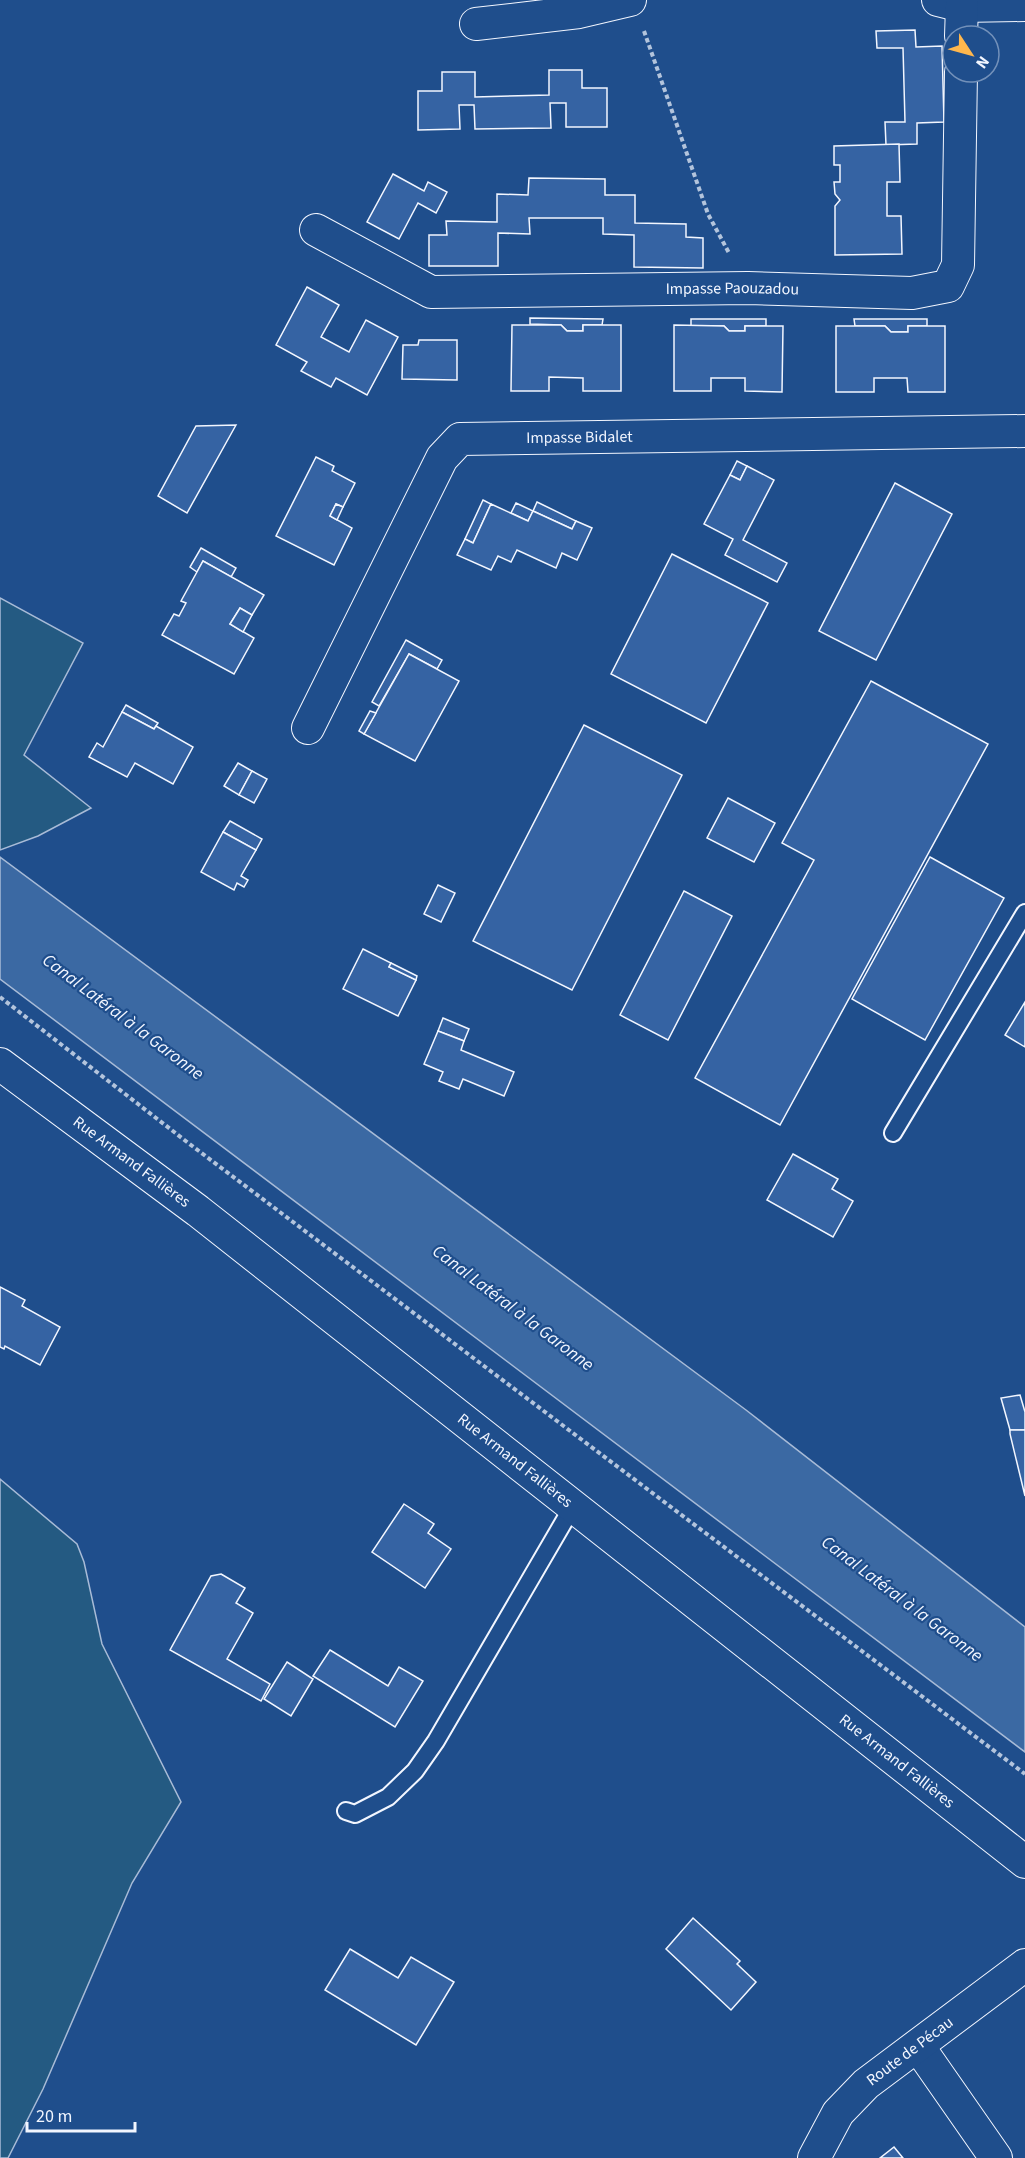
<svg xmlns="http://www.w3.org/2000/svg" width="1025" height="2158" font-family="'Source Sans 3',sans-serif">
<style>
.green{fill:#245a82;stroke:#a8bbd7;stroke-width:1.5}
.water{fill:#3b69a3;stroke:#a8bbd7;stroke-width:1.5}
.building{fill:#3563a3;stroke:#f2f6ff;stroke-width:1.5}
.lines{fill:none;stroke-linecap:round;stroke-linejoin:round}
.service-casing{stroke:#f2f6ff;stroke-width:20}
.minor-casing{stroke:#f2f6ff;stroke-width:34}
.path{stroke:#b3c4dc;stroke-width:4;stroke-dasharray:4.5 3;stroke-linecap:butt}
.service{stroke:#1f4e8c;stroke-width:16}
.minor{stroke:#1f4e8c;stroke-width:32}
.labels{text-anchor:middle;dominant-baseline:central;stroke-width:4.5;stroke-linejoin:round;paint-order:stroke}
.street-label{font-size:16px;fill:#f2f6ff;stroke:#1f4e8c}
.water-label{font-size:18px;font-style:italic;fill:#f2f6ff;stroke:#1f4e8c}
</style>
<rect width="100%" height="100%" fill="#1f4e8c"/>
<g class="green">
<polygon points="0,598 83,643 24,755 91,808 38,836 0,850"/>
<polygon points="0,1479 77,1544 84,1562 102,1644 181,1802 132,1883 43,2089 8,2158 0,2158"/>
</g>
<polygon class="water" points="0,857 746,1410 1025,1627 1025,1752 0,979"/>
<g class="building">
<polygon points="915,30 916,47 942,46 944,122 917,123 917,144 886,145 885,122 905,122 903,48 877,48 876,31"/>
<polygon points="549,70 582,70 582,88 607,88 607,127 566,127 566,103 550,103 551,128 475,129 474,105 459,105 460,129 418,130 418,91 442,91 442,72 475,72 475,97 549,95"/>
<polygon points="899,144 900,182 887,182 887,216 901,216 902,254 835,255 835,206 840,200 835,194 834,182 840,182 840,165 834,165 834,146"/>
<polygon points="393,174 424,191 428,182 447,192 436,213 418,203 399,239 367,222"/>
<polygon points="529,178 605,179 605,195 635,195 635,223 686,224 686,237 703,238 703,268 634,267 634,235 603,234 603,218 529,218 530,234 498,233 498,266 429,266 429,235 447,235 446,221 497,222 497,194 528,195"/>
<polygon points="307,287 339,305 321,337 349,352 366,320 398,337 367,395 336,378 331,387 301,371 307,362 276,345"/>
<polygon points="530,318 603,319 602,325 583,325 583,331 567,331 561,325 530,324"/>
<polygon points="691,319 766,319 766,326 745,326 745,331 729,331 724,326 691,326"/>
<polygon points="854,319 927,319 927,326 908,326 908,332 891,332 885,326 855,326"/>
<polygon points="512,325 561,325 567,331 583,331 583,325 621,325 621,391 583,391 583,378 549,377 549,391 511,391"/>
<polygon points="674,325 724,326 729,331 745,331 745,326 783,326 782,392 745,391 745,378 711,378 711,391 674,391"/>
<polygon points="836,326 885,326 891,332 908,332 908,326 945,326 945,392 908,392 907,378 874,378 874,392 836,392"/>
<polygon points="419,340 457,340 457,380 402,379 403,345 418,345"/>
<polygon points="236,425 187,513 158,496 196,426"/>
<polygon points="316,457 334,466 332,471 355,483 343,507 336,504 330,516 352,528 334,565 276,536"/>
<polygon points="737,461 747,466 740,480 730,475"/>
<polygon points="747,466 774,480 743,540 787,563 777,582 725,555 733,539 704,524 730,475 740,480"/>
<polygon points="895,483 952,514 876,660 819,631"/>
<polygon points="483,500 491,504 473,543 465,539"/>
<polygon points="537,502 576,521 572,529 533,511"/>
<polygon points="516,503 533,511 528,521 511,513"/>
<polygon points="336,504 343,507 337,520 330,516"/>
<polygon points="491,504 528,521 533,511 572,529 576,521 592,528 577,560 562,553 556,568 517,550 511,562 498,556 491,570 457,555 465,539 473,543"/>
<polygon points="201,548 236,568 231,577 203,561 197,572 190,567"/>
<polygon points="672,554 768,603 706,723 611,674"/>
<polygon points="203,561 264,595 252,615 240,608 230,624 254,638 234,674 162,635 174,614 179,616 186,603 181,601"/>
<polygon points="240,608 252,615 243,632 230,624"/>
<polygon points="406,640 442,660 437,669 409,654 379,706 372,702"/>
<polygon points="409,654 459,681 415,761 364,734"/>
<polygon points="871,681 988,744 780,1125 695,1078 814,860 782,843"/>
<polygon points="126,705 158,723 154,729 122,712"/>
<polygon points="370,711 376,713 364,734 359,731"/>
<polygon points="122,712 154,729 156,726 193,747 173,784 135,763 127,777 89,757 97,743 103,747"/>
<polygon points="584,725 682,775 572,990 473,941"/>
<polygon points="238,763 252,771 239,795 224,786"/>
<polygon points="252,771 267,779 254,803 239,795"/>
<polygon points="728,798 775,823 754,862 707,838"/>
<polygon points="230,821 262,839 256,850 223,832"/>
<polygon points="223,832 256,850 241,876 248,880 244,887 237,883 234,890 201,872"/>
<polygon points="930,857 1004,898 925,1040 852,999"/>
<polygon points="438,885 455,893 441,922 424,914"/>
<polygon points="684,891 732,916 668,1040 620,1015"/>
<polygon points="363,949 391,963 389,967 416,980 398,1016 343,989"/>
<polygon points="391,963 417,976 416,980 389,967"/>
<polygon points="1025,1002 1025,1047 1005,1035"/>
<polygon points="443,1018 469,1029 464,1041 438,1031"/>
<polygon points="438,1031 464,1041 461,1050 514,1072 504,1096 463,1079 459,1089 439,1081 443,1072 424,1064"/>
<polygon points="793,1154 838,1179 832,1189 853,1201 833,1237 767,1200"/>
<polygon points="0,1287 25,1300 22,1306 60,1327 40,1365 5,1346 4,1349 0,1347"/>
<polygon points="1020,1395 1025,1412 1025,1430 1010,1430 1001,1398"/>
<polygon points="1010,1430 1025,1430 1025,1496 1010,1434"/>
<polygon points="404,1504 434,1524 428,1533 451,1549 425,1588 372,1552"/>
<polygon points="221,1574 245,1588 236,1603 253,1613 227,1659 270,1684 261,1701 170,1650 211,1576"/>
<polygon points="330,1650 388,1686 399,1667 423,1681 395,1727 313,1676"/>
<polygon points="287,1662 313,1679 291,1716 264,1699"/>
<polygon points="693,1918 740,1961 737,1964 756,1982 731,2010 666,1949"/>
<polygon points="350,1949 398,1978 411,1957 454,1982 416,2045 325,1990"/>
<polygon points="894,2147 903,2158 880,2158"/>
</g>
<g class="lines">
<g class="service-casing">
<g id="service">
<polyline points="893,1133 1025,913"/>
<polyline points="346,1811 355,1814 388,1797 415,1771 436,1741 573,1506"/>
</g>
</g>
<g class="minor-casing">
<g id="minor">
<polyline points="938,0 962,6 1025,5"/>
<polyline points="476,24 579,12 630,0"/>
<polyline points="961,36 962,6"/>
<path id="s1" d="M316 230 431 292 748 288 912 293 948 286 958 265 961 72"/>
<path id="s2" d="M308 728 442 458 460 439 1025 431"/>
<path id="s3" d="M0 1064 198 1211 1025 1862"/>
<polyline points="918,2046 996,2158"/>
<path id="s4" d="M814 2158 838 2113 866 2084 1025 1965"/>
</g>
</g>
<g class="path">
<polyline points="644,31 708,214 729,253"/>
<polyline points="0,997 187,1142 1025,1774"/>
</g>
<use href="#service" class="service"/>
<use href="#minor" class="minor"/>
</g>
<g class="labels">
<g class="street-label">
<text stroke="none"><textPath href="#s1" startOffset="432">Impasse Paouzadou</textPath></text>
<text stroke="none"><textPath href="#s2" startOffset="447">Impasse Bidalet</textPath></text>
<text stroke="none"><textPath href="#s3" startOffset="164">Rue Armand Fallières</textPath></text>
<text stroke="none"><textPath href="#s3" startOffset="650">Rue Armand Fallières</textPath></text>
<text stroke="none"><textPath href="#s3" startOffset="1136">Rue Armand Fallières</textPath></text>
<text stroke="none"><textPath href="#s4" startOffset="146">Route de Pécau</textPath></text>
</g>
<g class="water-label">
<text transform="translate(123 1017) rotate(37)">Canal Latéral à la Garonne</text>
<text transform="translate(513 1308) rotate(37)">Canal Latéral à la Garonne</text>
<text transform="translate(902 1599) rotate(37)">Canal Latéral à la Garonne</text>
</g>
</g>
<g transform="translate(971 54) rotate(126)"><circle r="28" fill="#1f4e8c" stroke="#7391ba" stroke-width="1.5"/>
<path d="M0-4.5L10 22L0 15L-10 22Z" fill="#ffb74d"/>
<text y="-9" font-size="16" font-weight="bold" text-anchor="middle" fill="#f2f6ff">N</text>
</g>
<path d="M27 2122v9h108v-9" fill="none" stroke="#f2f6ff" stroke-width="3"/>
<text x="36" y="2122" font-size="18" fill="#f2f6ff" stroke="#1f4e8c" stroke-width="4.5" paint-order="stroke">20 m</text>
</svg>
